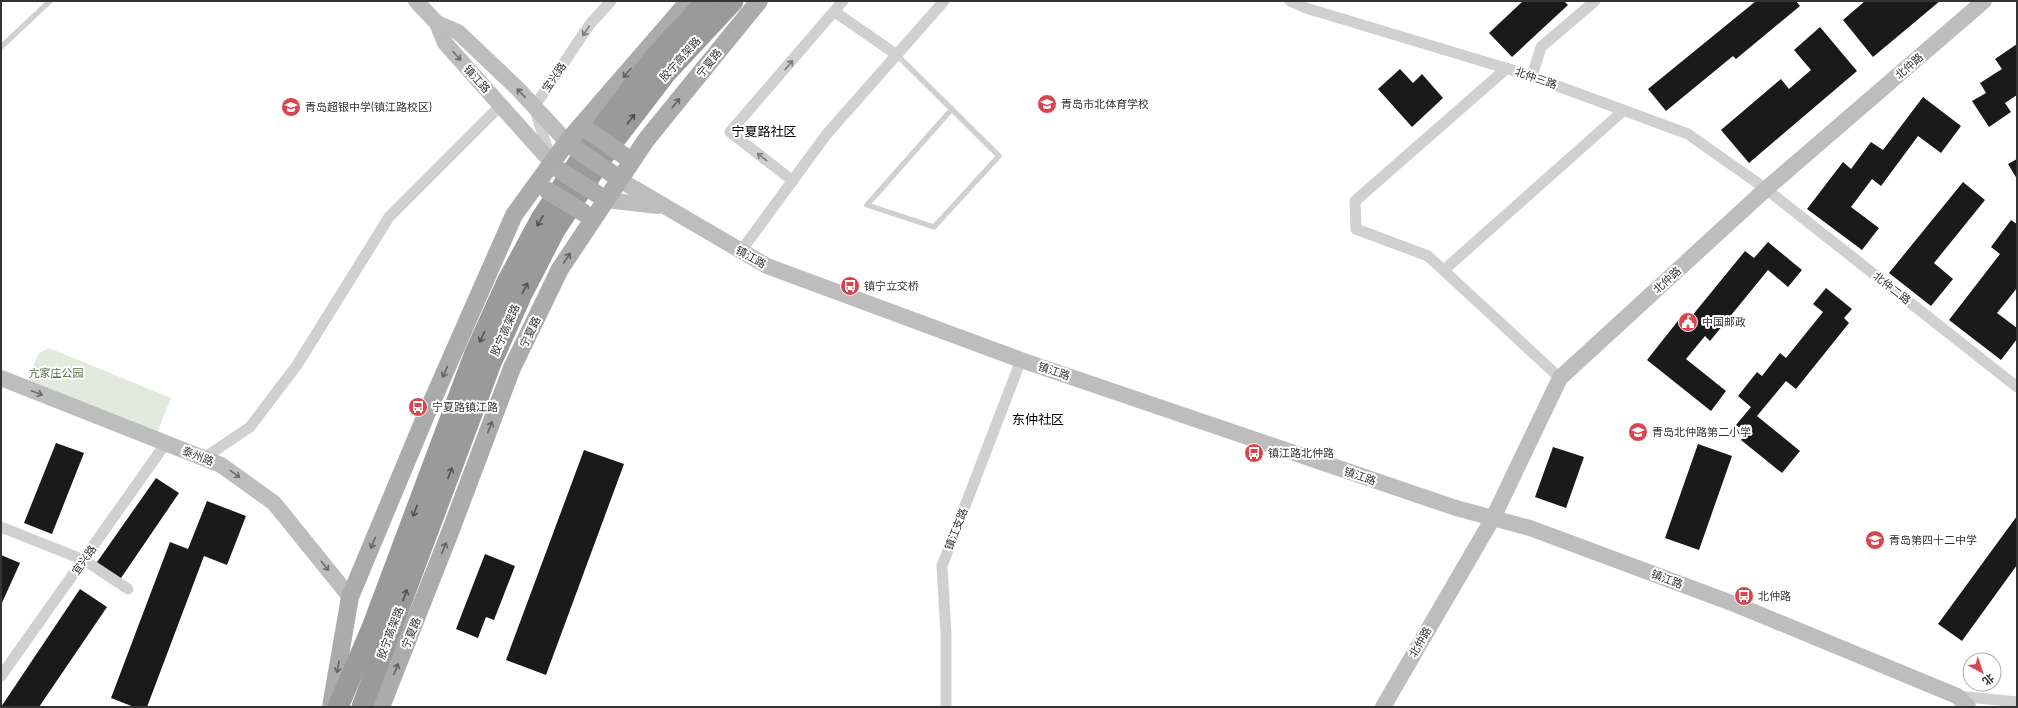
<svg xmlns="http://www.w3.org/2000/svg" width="2018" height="708" font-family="'Titillium Web','Noto Sans SC',sans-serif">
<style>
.green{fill:#e3e9dd}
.building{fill:#1a1a1a}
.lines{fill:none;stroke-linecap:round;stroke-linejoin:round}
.lane{stroke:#d0d0d0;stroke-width:5.5}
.street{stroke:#d0d0d0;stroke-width:11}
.secondary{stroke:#bdbdbd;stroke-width:16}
.primary{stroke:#ababab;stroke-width:18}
.highway{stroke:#9a9a9a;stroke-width:21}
.primary-bridge{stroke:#ababab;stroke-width:18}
.oneway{stroke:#7a7a7a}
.oneway2{stroke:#6a6a6a}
.oneway3{stroke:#636363}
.oneway4{stroke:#525252}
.labels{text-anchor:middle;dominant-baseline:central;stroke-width:4;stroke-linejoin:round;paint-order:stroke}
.street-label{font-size:11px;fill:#333;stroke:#fff}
.poi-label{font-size:11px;fill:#333;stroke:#fff;text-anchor:start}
.park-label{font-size:11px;fill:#556c42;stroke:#fff}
.quarter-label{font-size:13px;fill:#000;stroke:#fff}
</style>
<rect width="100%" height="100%" fill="#fff"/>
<polygon class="green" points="49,348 171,398 157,433 25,384 39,353"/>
<g class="building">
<polygon points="1523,1 1564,1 1568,5 1512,57 1489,33"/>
<polygon points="1756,1 1796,1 1800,6 1736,59 1733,56 1666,111 1648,89"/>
<polygon points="1865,1 1940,1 1873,57 1843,20"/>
<polygon points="1820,27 1857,71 1749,163 1721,130 1781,79 1789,89 1811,70 1794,50"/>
<polygon points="2017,44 2017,95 2005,103 2011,112 1989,127 1972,101 1986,93 1980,83 2002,69 1995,59"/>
<polygon points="1400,69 1413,83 1422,74 1443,98 1412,127 1378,89"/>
<polygon points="1923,97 1961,126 1941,153 1918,136 1881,186 1872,179 1851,207 1879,228 1862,250 1807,209 1843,162 1851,169 1871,142 1883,150"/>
<polygon points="2017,159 2017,179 2008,164"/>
<polygon points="1963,182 1985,200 1934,263 1953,279 1931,306 1889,273"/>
<polygon points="2011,220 2017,224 2017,288 1997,313 2017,328 2017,339 2001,360 1949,320 2000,254 1991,247"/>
<polygon points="1768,242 1802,270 1788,287 1768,270 1710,341 1705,336 1686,359 1726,391 1711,411 1647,360 1681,317 1687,322 1745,251 1754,258"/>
<polygon points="1826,288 1852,309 1844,318 1849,323 1796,389 1786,381 1757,416 1800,451 1782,473 1741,440 1746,433 1736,425 1751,407 1738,396 1757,372 1762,376 1780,353 1786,358 1823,312 1813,304"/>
<polygon points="56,443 84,453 52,534 24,523"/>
<polygon points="1698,444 1732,456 1699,550 1665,538"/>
<polygon points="1553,447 1584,457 1566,508 1535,497"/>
<polygon points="584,450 624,464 546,675 506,660"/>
<polygon points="156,478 179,493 119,581 95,565"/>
<polygon points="207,501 246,516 227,565 204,556 147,707 134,707 111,698 170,542 188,549"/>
<polygon points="2017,516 2017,565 1962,641 1938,624"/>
<polygon points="485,554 515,566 494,620 486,617 478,638 456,629"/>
<polygon points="1,555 20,563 1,605"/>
<polygon points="80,589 107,607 39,707 1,707"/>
</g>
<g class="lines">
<g class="lane">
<polyline points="1,47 50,1"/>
<polyline points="897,55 999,156 934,227 867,205 952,109"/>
</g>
<g class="street">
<polyline points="1290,1 1306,8 1525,74 1688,134 1766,189 2017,387"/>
<polyline points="835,12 897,55"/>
<polyline points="1507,68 1355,201 1356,229 1428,256 1560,378"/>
<polyline points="1532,76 1541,47 1595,1"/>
<polyline points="550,157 534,107 590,24 611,1"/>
<polyline points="793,181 730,132 843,1"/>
<polyline points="741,251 826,135 944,1"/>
<polyline points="1444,270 1623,111"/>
<polyline points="204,458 250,427 297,365 389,217 501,105"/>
<polyline points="1,527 84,560 128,589"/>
<polyline points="1,676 166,443"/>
<polyline points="1957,696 2017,702"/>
<polyline points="946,707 946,634 942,566 1021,360"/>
</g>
<g class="secondary">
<polyline points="416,1 437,23 445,43 552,163"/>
<polyline points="437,23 458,32 518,89 567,142"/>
<polyline points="620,180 767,266 1021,360 1456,508 1530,528 1737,605 1957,696 1968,707"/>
<polyline points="606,200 658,206"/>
<polyline points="1,378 221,465 274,503 350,597"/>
<polyline points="1383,707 1493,518 1560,378 1766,189 1984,1"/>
</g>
<g class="primary">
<polyline points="331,707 350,597 426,415 514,215 567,142 689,1"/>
<polyline points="381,707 449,535 512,368 560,269 646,140 759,1"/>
</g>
<g class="highway">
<polyline points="338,707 373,625 475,353 507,282 542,217 596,136 653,59 707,1"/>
<polyline points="362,707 491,363 522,294 555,230 610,146 666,73 733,1"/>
</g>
<g class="primary-bridge">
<polyline points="589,131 623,155"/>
<polyline points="576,149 611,173"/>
<polyline points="561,171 597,194"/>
<polyline points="548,191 584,213"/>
</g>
</g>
<defs><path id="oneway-shaft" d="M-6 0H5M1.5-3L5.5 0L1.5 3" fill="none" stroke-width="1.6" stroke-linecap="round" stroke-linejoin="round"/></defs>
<g class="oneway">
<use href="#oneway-shaft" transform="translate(586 31) rotate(124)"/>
<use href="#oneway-shaft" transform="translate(789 65) rotate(-49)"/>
<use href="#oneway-shaft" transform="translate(762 157) rotate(-142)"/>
</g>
<g class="oneway2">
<use href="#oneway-shaft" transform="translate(457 56) rotate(48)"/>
<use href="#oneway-shaft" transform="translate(521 93) rotate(-134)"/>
<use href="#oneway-shaft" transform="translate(37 393) rotate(21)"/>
<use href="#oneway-shaft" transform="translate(235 474) rotate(36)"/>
<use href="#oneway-shaft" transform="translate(325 566) rotate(51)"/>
</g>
<g class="oneway3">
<use href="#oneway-shaft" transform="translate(627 73) rotate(131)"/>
<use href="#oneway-shaft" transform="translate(676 103) rotate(-51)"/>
<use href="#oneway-shaft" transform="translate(567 258) rotate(-56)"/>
<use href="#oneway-shaft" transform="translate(445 372) rotate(114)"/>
<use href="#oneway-shaft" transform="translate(490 427) rotate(-69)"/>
<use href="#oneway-shaft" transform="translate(373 543) rotate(113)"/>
<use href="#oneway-shaft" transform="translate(444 548) rotate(-68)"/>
<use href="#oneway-shaft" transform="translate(338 667) rotate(100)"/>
<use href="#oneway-shaft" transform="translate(396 669) rotate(-68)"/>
</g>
<g class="oneway4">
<use href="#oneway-shaft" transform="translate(631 119) rotate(-53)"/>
<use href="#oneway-shaft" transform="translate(540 221) rotate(119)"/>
<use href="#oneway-shaft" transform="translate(525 288) rotate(-63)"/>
<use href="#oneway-shaft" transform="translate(482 337) rotate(115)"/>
<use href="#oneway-shaft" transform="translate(450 473) rotate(-70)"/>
<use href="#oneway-shaft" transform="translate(415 511) rotate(111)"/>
<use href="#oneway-shaft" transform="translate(405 595) rotate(-70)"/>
</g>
<defs>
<g id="school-disc" transform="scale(1)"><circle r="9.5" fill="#d9454d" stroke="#fff"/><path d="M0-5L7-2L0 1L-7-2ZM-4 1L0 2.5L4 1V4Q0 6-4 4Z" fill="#fff"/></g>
<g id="bus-disc" transform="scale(1)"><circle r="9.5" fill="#d9454d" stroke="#fff"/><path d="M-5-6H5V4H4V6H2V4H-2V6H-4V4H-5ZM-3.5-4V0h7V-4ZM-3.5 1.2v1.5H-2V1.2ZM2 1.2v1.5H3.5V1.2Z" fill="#fff"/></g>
<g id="civic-disc" transform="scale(1)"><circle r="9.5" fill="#d9454d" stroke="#fff"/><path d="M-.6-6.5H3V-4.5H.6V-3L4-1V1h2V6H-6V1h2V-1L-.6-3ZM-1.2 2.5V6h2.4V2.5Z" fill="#fff"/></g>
</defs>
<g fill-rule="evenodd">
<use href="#school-disc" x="1047" y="104"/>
<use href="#school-disc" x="291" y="107"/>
<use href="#bus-disc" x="850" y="286"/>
<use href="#civic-disc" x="1688" y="322"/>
<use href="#bus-disc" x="418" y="407"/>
<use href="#school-disc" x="1638" y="432"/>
<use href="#bus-disc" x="1254" y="453"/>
<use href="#school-disc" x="1875" y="540"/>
<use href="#bus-disc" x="1744" y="596"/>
</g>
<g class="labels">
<g class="street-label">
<text transform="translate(680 59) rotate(-48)">胶宁高架路</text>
<text transform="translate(709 63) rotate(-51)">宁夏路</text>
<text transform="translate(1909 66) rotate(-41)">北仲路</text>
<text transform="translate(554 77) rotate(-56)">宝兴路</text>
<text transform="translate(1536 78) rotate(19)">北仲三路</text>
<text transform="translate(477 79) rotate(48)">镇江路</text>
<text transform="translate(751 257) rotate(29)">镇江路</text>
<text transform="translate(1667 280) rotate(-42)">北仲路</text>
<text transform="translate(1892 288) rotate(38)">北仲二路</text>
<text transform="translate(505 330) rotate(-66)">胶宁高架路</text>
<text transform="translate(530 332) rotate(-64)">宁夏路</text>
<text transform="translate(1054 371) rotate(19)">镇江路</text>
<text transform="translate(198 456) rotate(21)">泰州路</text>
<text transform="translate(1360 476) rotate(19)">镇江路</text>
<text transform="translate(956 529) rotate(-69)">镇江支路</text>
<text transform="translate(84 560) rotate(-55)">宜兴路</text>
<text transform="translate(1667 579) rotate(20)">镇江路</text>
<text transform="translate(390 633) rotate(-69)">胶宁高架路</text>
<text transform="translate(411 633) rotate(-68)">宁夏路</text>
<text transform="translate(1420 642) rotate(-60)">北仲路</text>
</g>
<g class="poi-label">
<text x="1061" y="104">青岛市北体育学校</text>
<text x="305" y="107">青岛超银中学(镇江路校区)</text>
<text x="864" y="286">镇宁立交桥</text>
<text x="1702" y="322">中国邮政</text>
<text x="432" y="407">宁夏路镇江路</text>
<text x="1652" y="432">青岛北仲路第二小学</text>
<text x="1268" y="453">镇江路北仲路</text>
<text x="1889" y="540">青岛第四十二中学</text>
<text x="1758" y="596">北仲路</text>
</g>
<g class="park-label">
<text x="56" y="373">亢家庄公园</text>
</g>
<g class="quarter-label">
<text x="764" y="131">宁夏路社区</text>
<text x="1038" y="419">东仲社区</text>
</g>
</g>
<rect width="2018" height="708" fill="none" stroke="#333333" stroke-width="4"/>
<g transform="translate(1982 672) rotate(140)"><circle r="19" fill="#ffffff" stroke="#adadad"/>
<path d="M0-3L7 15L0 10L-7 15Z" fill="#d9454d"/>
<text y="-6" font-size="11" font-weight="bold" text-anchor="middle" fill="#333333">北</text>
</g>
</svg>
